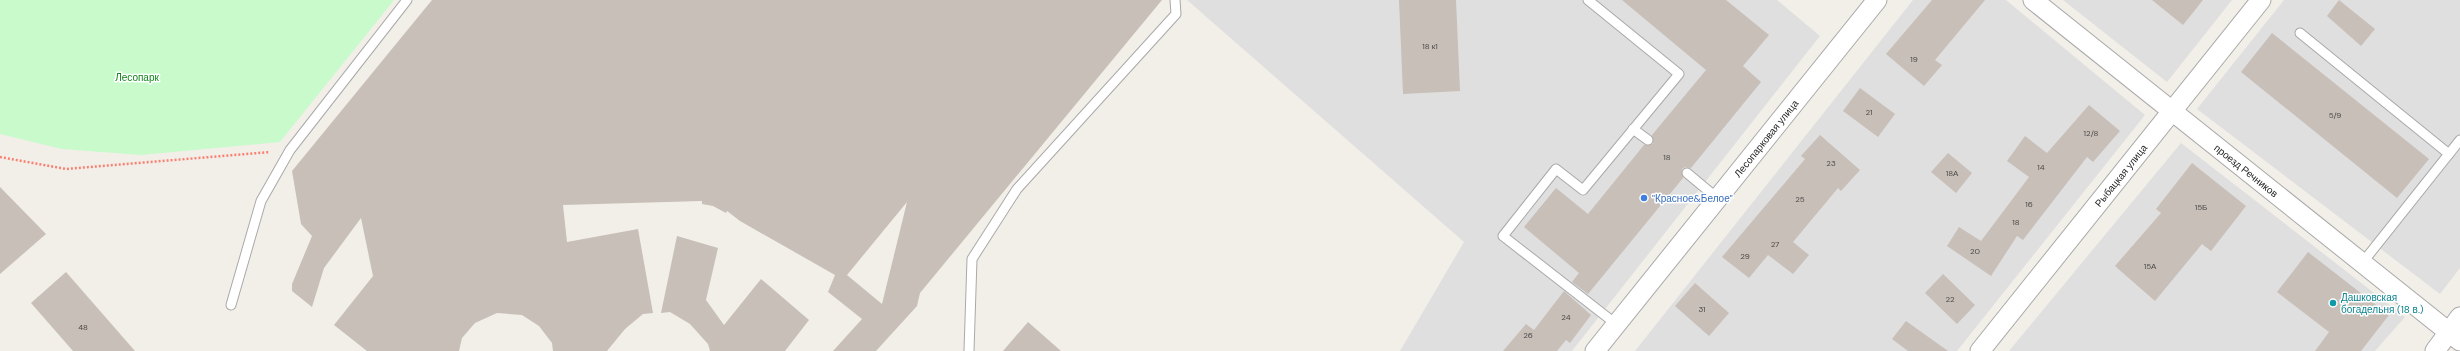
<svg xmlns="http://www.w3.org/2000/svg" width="2460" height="351" font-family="'DM Sans',sans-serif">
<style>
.residential{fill:#e0dfdf}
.park{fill:#c8facc}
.building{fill:#c7bfb8;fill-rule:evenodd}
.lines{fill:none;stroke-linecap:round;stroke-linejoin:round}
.lane-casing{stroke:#a9a9a9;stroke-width:11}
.street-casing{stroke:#a9a9a9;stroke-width:21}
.path{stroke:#fa8072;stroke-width:2.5;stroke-dasharray:2 2;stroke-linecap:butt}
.lane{stroke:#fff;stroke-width:9}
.street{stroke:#fff;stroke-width:19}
.shop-dot{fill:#3f7fe0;stroke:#fff;stroke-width:1.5}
.culture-dot{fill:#0f9aa8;stroke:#fff;stroke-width:1.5}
.labels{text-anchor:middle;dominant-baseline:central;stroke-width:3;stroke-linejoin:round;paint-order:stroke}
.number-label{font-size:8px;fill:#4b4948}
.park-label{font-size:10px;fill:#0c8416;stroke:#fff}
.street-label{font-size:10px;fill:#222;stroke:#fff}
.shop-label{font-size:10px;fill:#366cbe;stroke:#fff;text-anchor:start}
.culture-label{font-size:10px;fill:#0d838f;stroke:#fff;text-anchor:start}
</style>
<rect width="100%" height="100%" fill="#f2efe9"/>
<g class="residential">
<polygon points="1187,0 1777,0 1820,36 1572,351 1400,351 1464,242"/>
<polygon points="1913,0 2006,0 2145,115 1957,351 1635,351"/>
<polygon points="2063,0 2232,0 2167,82"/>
<polygon points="2284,0 2460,0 2460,268 2440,294 2197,109"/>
<polygon points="2181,143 2405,317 2375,351 2009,351"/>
</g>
<polygon class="park" points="0,0 394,0 280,142 141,155 62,149 0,134"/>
<g class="building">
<path d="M432 0H1162L920 293 917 306 876 351H833L862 319 828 292 835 275 740 221 727 211 726 213 713 206 702 204V201L563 205 567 242 638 229 653 313 643 314 625 329 607 351H553L552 343 539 326 522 315 497 313 475 323 462 338 459 351H367L334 325 373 276 361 218 324 268 312 307 292 291V284L312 236 301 224 292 171ZM907 202 882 304 847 275Z"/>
<polygon points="1399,0 1456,0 1460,91 1403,94"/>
<polygon points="1622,0 1726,0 1769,35 1743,66 1761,82 1691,168 1685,167 1682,169 1683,178 1588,294 1572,282 1579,273 1524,227 1556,188 1588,214 1644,145 1653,144 1652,135 1706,70"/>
<polygon points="1932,0 1985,0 1935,60 1942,65 1924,86 1886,54"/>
<polygon points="2152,0 2203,0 2183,25"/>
<polygon points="2339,0 2375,29 2361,46 2327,16"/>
<polygon points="2272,33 2429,159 2397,198 2241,72"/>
<polygon points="1860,88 1895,114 1878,137 1843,111"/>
<polygon points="2089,105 2120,131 2093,162 2087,157 2023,240 2017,236 1991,276 1947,246 1959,227 1981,241 2029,177 2007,161 2025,136 2047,153"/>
<polygon points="1820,135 1860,170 1841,191 1838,188 1793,242 1809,255 1793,274 1768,255 1749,278 1722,257 1805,159 1801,156"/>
<polygon points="1948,153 1972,173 1956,193 1931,172"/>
<polygon points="2192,163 2246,206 2211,251 2202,244 2155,301 2115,266 2161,213 2156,209"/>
<polygon points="0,187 46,234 0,274"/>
<polygon points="677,236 718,248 706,300 724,325 761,279 809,320 785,351 710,351 708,344 690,324 670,312 661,313"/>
<polygon points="2308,252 2389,315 2361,351 2315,351 2329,332 2277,292"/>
<polygon points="66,272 135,351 73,351 31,303"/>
<polygon points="1943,274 1975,305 1957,324 1925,293"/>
<polygon points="1695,283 1729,313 1709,336 1675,306"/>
<polygon points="1564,291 1591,315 1570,343 1566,340 1557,351 1503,351 1526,324 1534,330"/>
<polygon points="1906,321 1948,351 1908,351 1892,339"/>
<polygon points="1028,322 1061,351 1003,351"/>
</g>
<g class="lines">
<g class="lane-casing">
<g id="lane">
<polyline points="1588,0 1679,74 1583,190 1556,169 1503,236 1616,324"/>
<polyline points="2300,33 2449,154"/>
<polyline points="1633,129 1648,140"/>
<polyline points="1687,173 1717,198"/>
<polyline points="2363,262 2460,140"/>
<polyline points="231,305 261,201 290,150 407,0"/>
<polyline points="969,351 972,259 1017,189 1176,14 1175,0"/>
</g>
</g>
<g class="street-casing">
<g id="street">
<path id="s1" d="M2033 0 2460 341"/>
<path id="s2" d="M1595 351 1877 0"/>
<path id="s3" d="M1980 351 2261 0"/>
<polyline points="2435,351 2460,317"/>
</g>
</g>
<polyline class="path" points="0,157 66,169 270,152"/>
<use href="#lane" class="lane"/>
<use href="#street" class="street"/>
</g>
<circle class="shop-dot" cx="1644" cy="198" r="4"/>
<circle class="culture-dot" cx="2333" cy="303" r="4"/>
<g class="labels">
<g class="number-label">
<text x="1430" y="46">18 к1</text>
<text x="1914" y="59">19</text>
<text x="1869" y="112">21</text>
<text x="2335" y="115">5/9</text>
<text x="2091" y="133">12/8</text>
<text x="1667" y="157">18</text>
<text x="1831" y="163">23</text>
<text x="2041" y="167">14</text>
<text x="1952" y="173">18А</text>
<text x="1800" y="199">25</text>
<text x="2029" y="204">16</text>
<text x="2201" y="207">15Б</text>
<text x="2016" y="222">18</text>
<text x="1775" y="244">27</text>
<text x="1975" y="251">20</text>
<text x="1745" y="256">29</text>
<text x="2150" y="266">15А</text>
<text x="1950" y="299">22</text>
<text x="1702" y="309">31</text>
<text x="1566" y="317">24</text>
<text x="83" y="327">48</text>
<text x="1528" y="335">26</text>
</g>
<g class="park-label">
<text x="137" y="77">Лесопарк</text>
</g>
<g class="street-label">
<text stroke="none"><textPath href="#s2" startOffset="273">Лесопарковая улица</textPath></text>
<text stroke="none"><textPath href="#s1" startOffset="273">проезд Речников</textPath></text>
<text stroke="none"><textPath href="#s3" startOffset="225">Рыбацкая улица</textPath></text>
</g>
<g class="shop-label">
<text x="1652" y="198">"Красное&amp;Белое"</text>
</g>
<g class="culture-label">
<text x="2341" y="297">Дашковская<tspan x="2341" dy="12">богадельня (18 в.)</tspan></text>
</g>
</g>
</svg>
